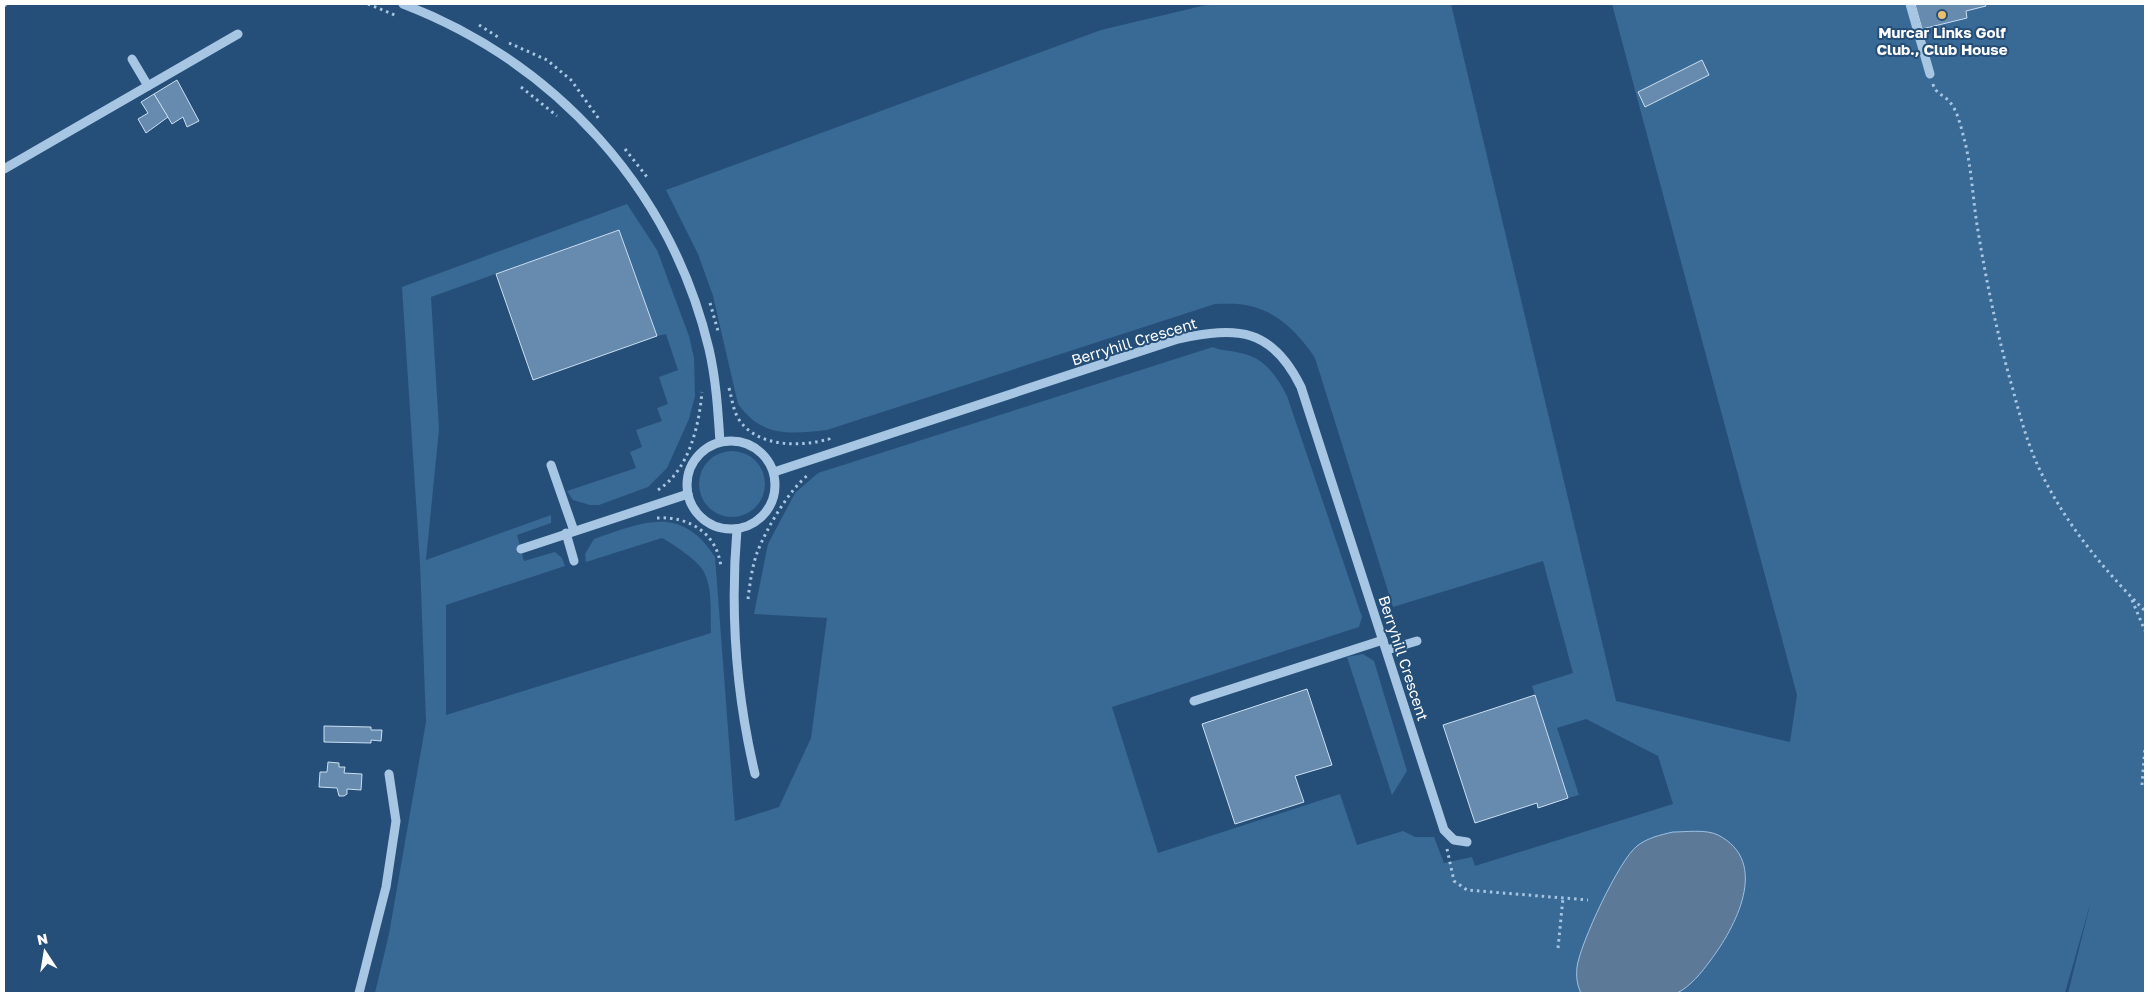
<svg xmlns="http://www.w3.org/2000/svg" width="2149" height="997" font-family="'Golos Text',sans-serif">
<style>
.green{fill:#396995}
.water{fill:#5c7a98;stroke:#9cc2e4}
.building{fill:#668bae;stroke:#cadff3}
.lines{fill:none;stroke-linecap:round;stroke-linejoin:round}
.path{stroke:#a7c6e3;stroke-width:3;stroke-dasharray:2.5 4;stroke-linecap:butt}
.minor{stroke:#a7c6e3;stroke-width:9}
.poi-dot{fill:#ecbf6c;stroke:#254f78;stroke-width:2}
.labels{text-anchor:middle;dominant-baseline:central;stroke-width:4;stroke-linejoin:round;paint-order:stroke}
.poi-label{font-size:15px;font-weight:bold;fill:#fff;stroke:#254f78}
.street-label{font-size:15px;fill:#fff;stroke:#254f78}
</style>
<rect width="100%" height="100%" fill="#254f78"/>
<g class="green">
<path d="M1210 4H1451L1616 701 1790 742 1797 695 1612 4H2145V993H2068L2091 901 2065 993H375L389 934 426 722 420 563 402 287 627 204 657 250 689 336 694 358 695 396 689 419 667 468 648 487 599 505H590L573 500 567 491 636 468 630 452 642 447 636 430 662 421 657 408 668 404 659 377 678 370 666 334 657 336 619 230 431 297 439 429 426 560 551 515V523L517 535 524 561 555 552 562 558 565 566 446 605V715L711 633C710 614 713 589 704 572 699 561 673 544 662 538L586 562 585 554 594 539C643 522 681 504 715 557L735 821 779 807 811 738 827 618 754 614 768 544 795 493 818 473 1213 347C1221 351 1228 350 1236 352 1263 356 1275 373 1287 396L1362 617 1359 627 1112 707 1158 853 1340 794 1357 845 1403 831 1415 837H1434L1444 863 1472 857 1475 866 1673 804 1658 756 1586 719 1557 728 1579 795 1568 798 1532 686 1573 673 1543 561 1393 607 1315 358C1300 335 1278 312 1250 306 1239 303 1226 304 1215 304L827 430C790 434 763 438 738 404L713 296 698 254 666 190 1101 30Z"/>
<circle cx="732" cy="484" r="33"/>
<polygon points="1363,654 1374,661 1407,771 1392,795 1347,657"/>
</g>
<path class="water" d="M1673 832C1686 832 1706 829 1718 835 1771 862 1735 928 1710 961 1702 972 1690 987 1677 993 1671 995 1661 993 1654 993 1630 993 1606 993 1581 993 1577 985 1576 977 1577 967 1580 944 1619 860 1637 846 1647 838 1660 835 1673 832Z"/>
<g class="building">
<polygon points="1915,4 1985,4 1986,6 1966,11 1967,18 1922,29"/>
<polygon points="1702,60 1709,75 1645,107 1638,92"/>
<polygon points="177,80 199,121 187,127 183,117 172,124 154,94"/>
<polygon points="154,94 168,117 146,133 138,119 148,113 141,102"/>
<polygon points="619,230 657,336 533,380 496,274"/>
<polygon points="1307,689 1332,765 1295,776 1304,802 1235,824 1202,724"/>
<polygon points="1535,695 1568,798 1538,808 1537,803 1475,823 1443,725"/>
<polygon points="324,726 371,727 371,730 382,730 381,741 371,740 371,743 324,742"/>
<polygon points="328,762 339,763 339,767 345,767 344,773 362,774 361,790 347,789 347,794 344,796 339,796 337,788 319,787 320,772 327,772"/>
</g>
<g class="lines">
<g class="path">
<polyline points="368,4 397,16"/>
<polyline points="4,6 7,4"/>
<polyline points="479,25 501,39"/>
<polyline points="509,43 547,60 571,80 599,119"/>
<path d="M1933 84C1935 93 1942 94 1948 100 1958 110 1961 128 1965 142 1972 171 1973 202 1978 231 1987 285 1998 338 2013 390 2020 416 2027 442 2038 466 2063 521 2103 569 2145 611"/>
<polyline points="521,87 557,116"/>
<polyline points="625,149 647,177"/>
<polyline points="710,303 718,331"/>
<path d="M729 388C732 399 733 409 738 418 756 448 801 447 829 439L830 442"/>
<path d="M658 490C689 470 699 426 702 392"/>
<path d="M657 518C689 516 717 533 721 567"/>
<path d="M748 599C750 583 752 567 757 553 766 529 789 490 808 475"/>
<polyline points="2132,600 2145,631"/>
<polyline points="2142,785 2145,747"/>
<polyline points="1447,849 1454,881 1467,890 1588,900"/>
<polyline points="1558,948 1563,898"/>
</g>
<g class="minor">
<path d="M403 4C556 63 671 189 709 349 716 379 718 411 720 442"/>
<polyline points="1910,4 1930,74"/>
<polyline points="132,59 148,86"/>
<polyline points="4,169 238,34"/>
<circle cx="731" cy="485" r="44"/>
<polyline points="551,465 574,531"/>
<path d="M774 472 1178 339C1238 326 1272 328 1301 387L1444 830 1454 840 1467 842"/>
<path d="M737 529C730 612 736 694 755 774"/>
<polyline points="566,533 574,561"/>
<polyline points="521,549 688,494"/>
<polyline points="1387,650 1417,641"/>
<polyline points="1194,701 1383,640"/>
<polyline points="359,993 386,887 396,821 389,774"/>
</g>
</g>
<circle class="poi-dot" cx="1942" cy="15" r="5"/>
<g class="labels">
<g class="poi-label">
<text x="1942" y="32">Murcar Links Golf<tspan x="1942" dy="17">Club., Club House</tspan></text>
</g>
<g class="street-label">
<text transform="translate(1134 341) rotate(-17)">Berryhill Crescent</text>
<text transform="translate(1404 658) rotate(72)">Berryhill Crescent</text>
</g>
</g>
<rect width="2149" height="997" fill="none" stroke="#ffffff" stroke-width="10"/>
<g transform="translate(45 952) rotate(348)" stroke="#254f78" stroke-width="4" paint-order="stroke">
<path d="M0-4L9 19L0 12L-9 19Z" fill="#ffffff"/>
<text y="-8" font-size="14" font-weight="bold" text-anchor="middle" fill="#ffffff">N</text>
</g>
</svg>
